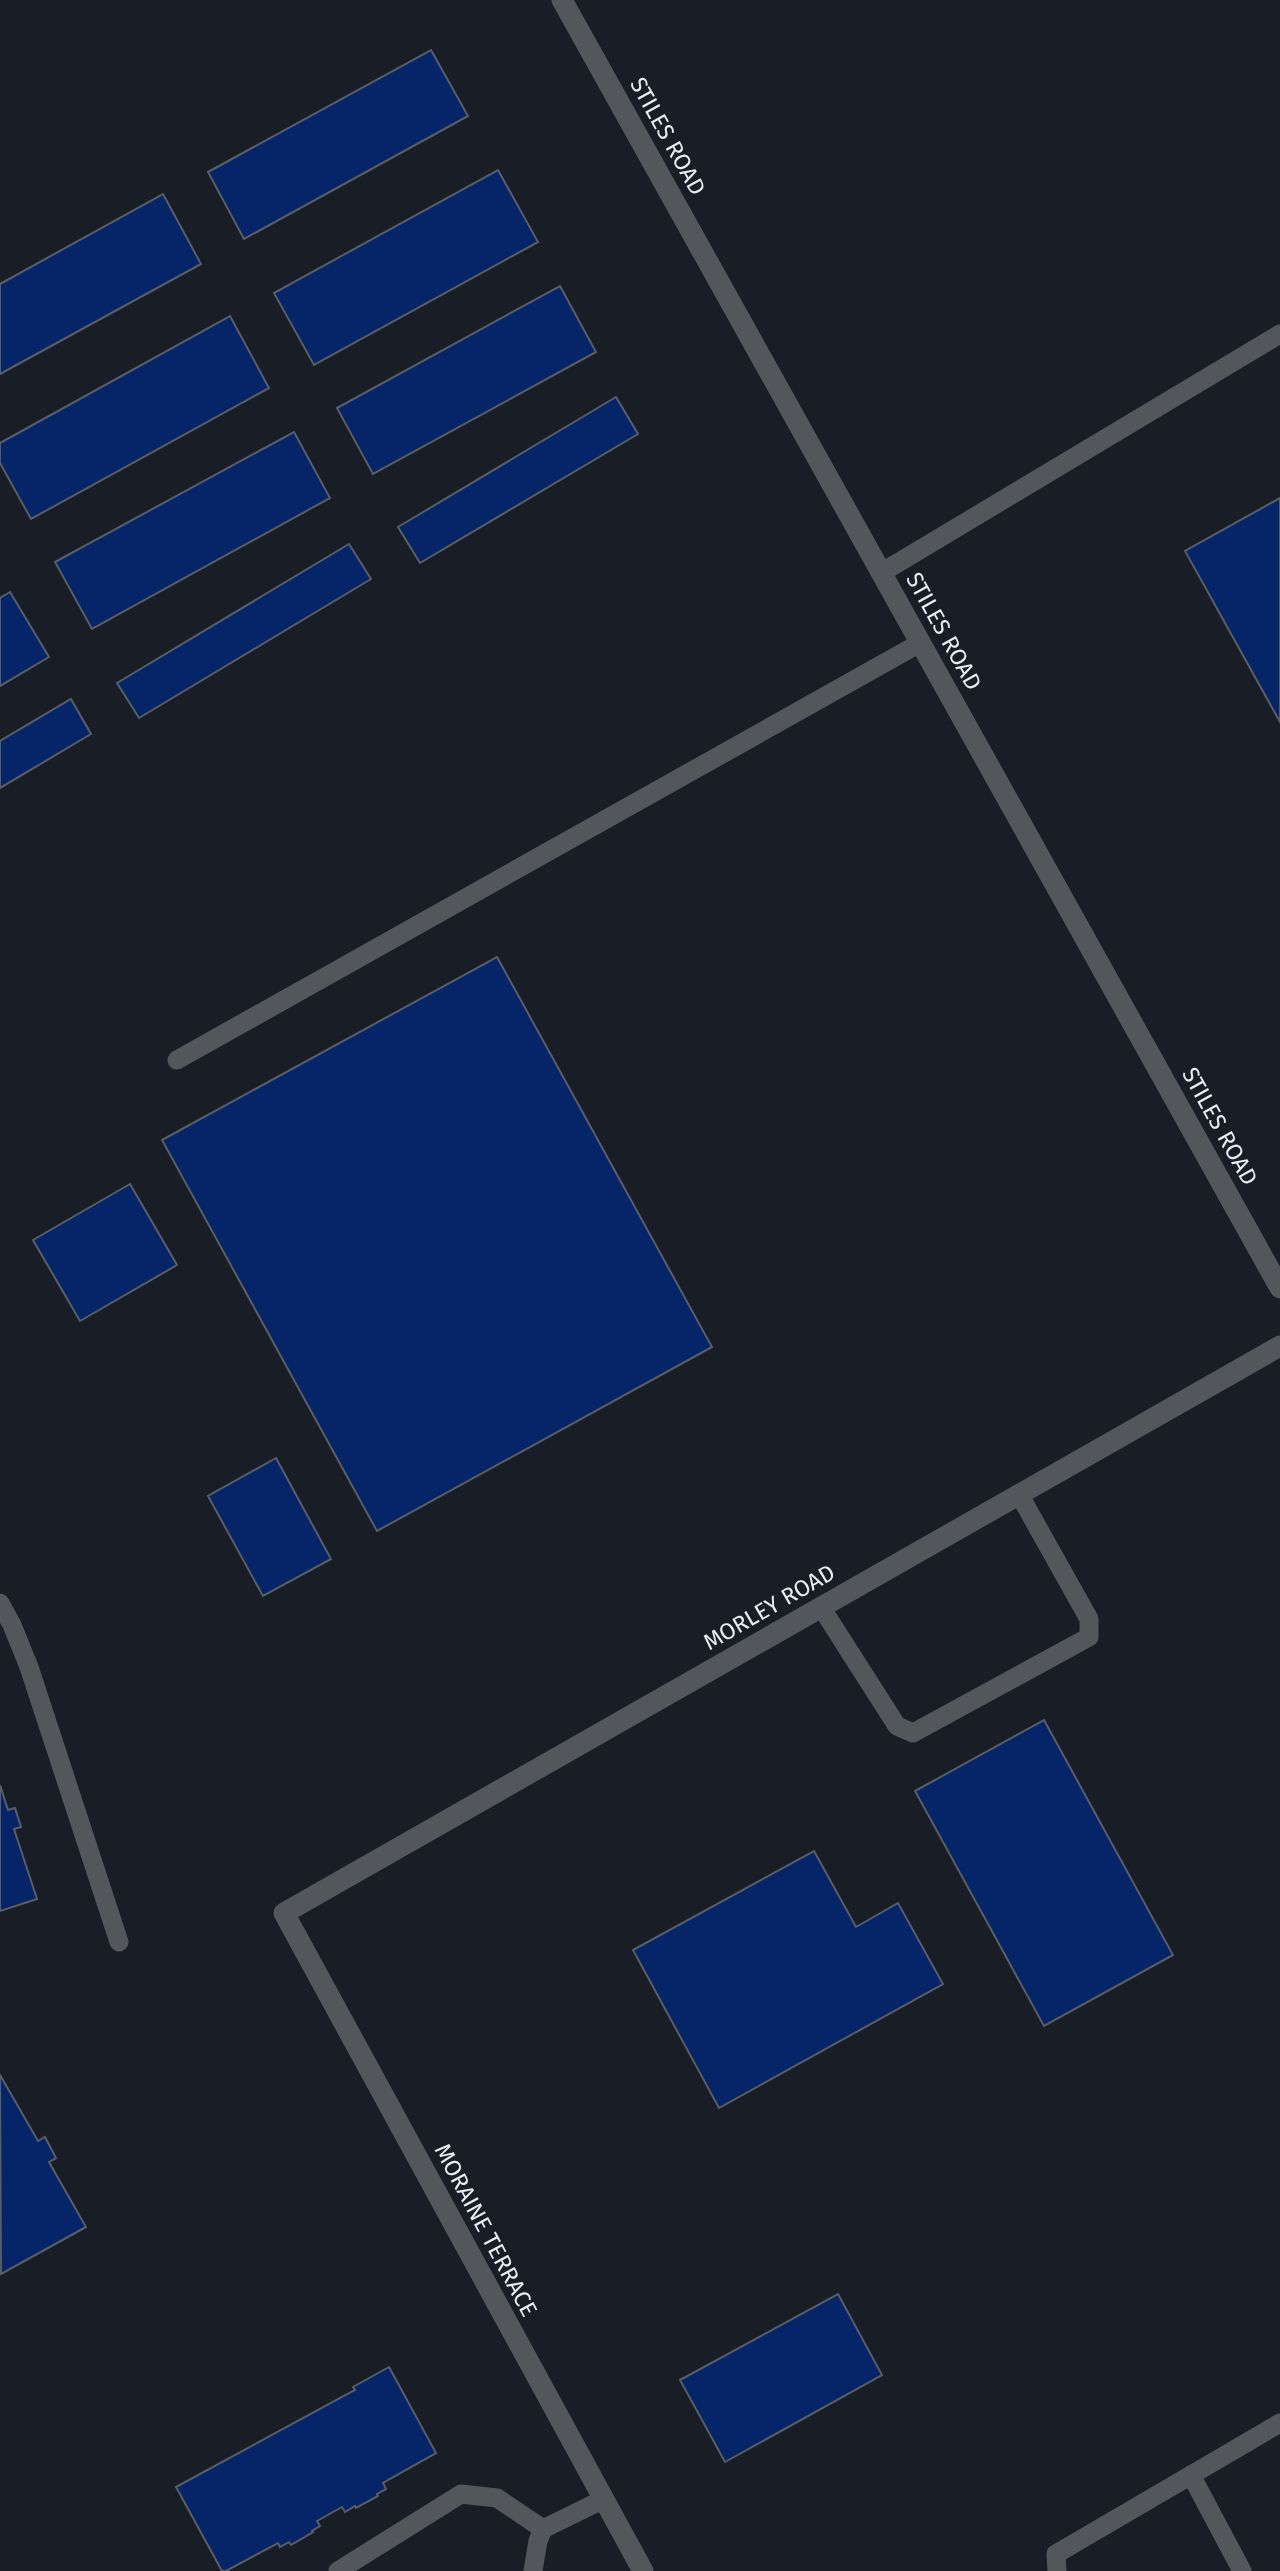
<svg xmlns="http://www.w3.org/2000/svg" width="1280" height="2571" font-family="'Fira Sans',sans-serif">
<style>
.building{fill:#062468;stroke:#585d67;stroke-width:2}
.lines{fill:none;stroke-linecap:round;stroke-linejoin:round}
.lane{stroke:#53565a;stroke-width:19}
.street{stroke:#53565a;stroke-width:21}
.labels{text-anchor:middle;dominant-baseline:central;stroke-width:6;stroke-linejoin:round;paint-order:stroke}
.street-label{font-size:23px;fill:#e9ecf2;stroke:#191d25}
</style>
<rect width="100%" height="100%" fill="#191d25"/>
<g class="building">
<polygon points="431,50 468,116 244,239 208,172"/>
<polygon points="498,170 538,242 314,365 274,293"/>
<polygon points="163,194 201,264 0,374 0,284"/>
<polygon points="560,286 596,352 373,474 337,408"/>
<polygon points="230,316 269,388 31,519 0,463 0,443"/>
<polygon points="616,397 638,434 420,563 398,527"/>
<polygon points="294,432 330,498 92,629 55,562"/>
<polygon points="1280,498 1280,722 1185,551"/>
<polygon points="349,544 371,579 139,718 117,683"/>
<polygon points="10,592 49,657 0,686 0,598"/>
<polygon points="71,699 91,734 0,788 0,741"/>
<polygon points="497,957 712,1347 377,1531 162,1140"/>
<polygon points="130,1184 177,1265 80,1321 33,1240"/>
<polygon points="276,1458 331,1559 263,1596 208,1496"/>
<polygon points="1044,1720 1173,1955 1044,2026 915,1791"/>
<polygon points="0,1785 8,1810 15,1808 21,1827 14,1829 37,1899 0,1911"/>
<polygon points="814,1851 856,1927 898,1903 943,1984 719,2108 633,1950"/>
<polygon points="0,2075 38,2141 45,2137 56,2158 49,2162 86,2227 1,2274"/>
<polygon points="838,2294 882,2375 725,2462 680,2380"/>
<polygon points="389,2367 436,2453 383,2483 386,2489 377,2494 378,2496 356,2508 355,2506 345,2512 342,2507 317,2521 320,2526 312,2531 313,2532 291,2545 289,2542 280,2547 278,2543 226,2571 222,2571 176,2487 355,2390 353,2387"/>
</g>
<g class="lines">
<g class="lane">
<polyline points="881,573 1280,334"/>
<polyline points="177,1060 920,643"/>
<polyline points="0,1603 12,1625 29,1667 119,1942"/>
<polyline points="821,1607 897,1726 913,1733 1089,1637 1089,1619 1019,1494"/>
<polyline points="1191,2475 1242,2571"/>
<polyline points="338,2571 461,2494 497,2498 543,2529"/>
<polyline points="533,2571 538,2541 543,2529 602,2500"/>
<polyline points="1057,2571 1056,2554 1280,2423"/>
</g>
<g class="street">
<polyline points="562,0 1280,1288"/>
<polyline points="643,2571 284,1913 1280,1346"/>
</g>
</g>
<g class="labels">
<g class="street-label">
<text transform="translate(668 136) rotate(61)">STILES ROAD</text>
<text transform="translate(944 631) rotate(61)">STILES ROAD</text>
<text transform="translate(1220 1126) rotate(61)">STILES ROAD</text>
<text transform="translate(769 1607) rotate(-30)">MORLEY ROAD</text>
<text transform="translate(486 2230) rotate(62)">MORAINE TERRACE</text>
</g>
</g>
</svg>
